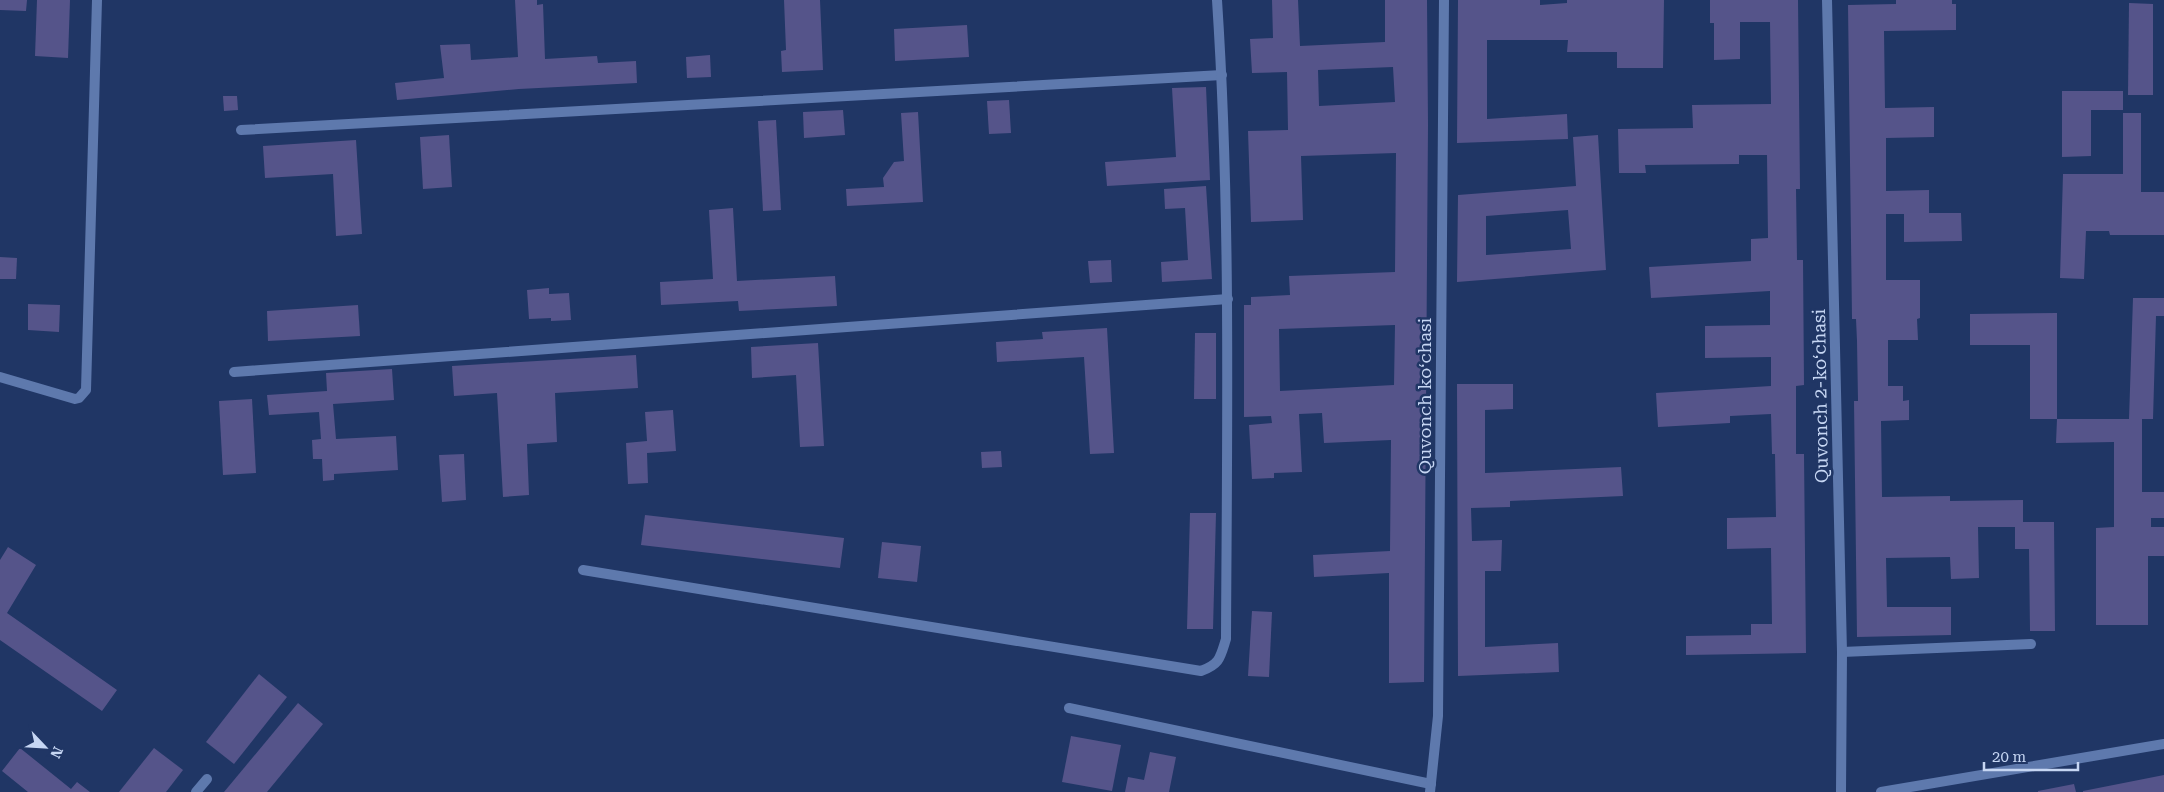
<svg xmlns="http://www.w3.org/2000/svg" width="2164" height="792" font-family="'Roboto Serif',serif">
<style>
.building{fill:#55548a;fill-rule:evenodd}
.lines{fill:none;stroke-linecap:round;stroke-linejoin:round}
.lane{stroke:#5e79ad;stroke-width:10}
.street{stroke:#5e79ad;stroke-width:10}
.labels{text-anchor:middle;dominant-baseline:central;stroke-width:5;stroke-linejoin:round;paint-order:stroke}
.street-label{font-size:18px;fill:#c6d6f3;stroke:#203665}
</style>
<rect width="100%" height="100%" fill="#203665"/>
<g class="building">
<polygon points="0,0 27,0 26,11 0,10"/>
<polygon points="37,0 70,0 68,58 35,56"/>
<polygon points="515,0 537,0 537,5 543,4 545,59 597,56 598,63 636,61 637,83 519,89 397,100 395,83 444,78 440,45 470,44 471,60 518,57"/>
<polygon points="784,0 820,0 823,70 782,72 781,51 786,50"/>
<path d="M1272 0H1298L1300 46 1385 42V0H1427L1428 125 1424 682 1389 683V573L1314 577 1313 555 1390 551 1391 440 1324 443 1322 413 1299 414 1302 472 1274 473V478L1252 479 1249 425 1272 423 1271 416 1244 417V305H1251V297L1290 295 1289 276 1395 272 1396 153 1301 156 1303 220 1251 222 1248 131 1288 130 1287 72 1252 73 1250 39 1273 38ZM1393 67 1395 102 1319 106 1318 70ZM1395 325 1394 385 1280 391 1279 329Z"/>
<polygon points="1458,0 1540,0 1540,5 1567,3 1567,0 1664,0 1663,68 1617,68 1617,52 1567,52 1568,40 1487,40 1487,119 1567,114 1568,139 1457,143"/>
<polygon points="1710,0 1798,0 1800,189 1796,189 1797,260 1803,260 1804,385 1796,386 1796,454 1804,454 1806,653 1686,655 1686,636 1751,635 1751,624 1772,624 1771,548 1727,549 1727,518 1776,517 1775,454 1772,454 1771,414 1730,416 1730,423 1658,427 1656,393 1771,386 1771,357 1705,358 1705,326 1770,325 1770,291 1651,298 1649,267 1751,261 1751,239 1768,238 1767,155 1739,155 1739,164 1645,165 1646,173 1619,173 1618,129 1693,128 1692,105 1771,104 1770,22 1740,22 1740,59 1714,60 1714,23 1710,23"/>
<polygon points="1896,0 1952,0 1952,4 1956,4 1956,30 1884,31 1885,108 1934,107 1934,137 1886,138 1886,191 1929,190 1929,213 1961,213 1962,241 1904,242 1904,214 1886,214 1886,280 1920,280 1920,318 1917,319 1918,340 1888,340 1888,386 1903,386 1903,401 1909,400 1909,420 1881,421 1882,497 1950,496 1950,501 2023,500 2023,522 2054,522 2055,631 2030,631 2029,549 2015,549 2015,527 1978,527 1979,578 1951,579 1950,557 1886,558 1887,607 1951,607 1951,635 1857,637 1854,401 1858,401 1857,341 1856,319 1852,319 1848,5 1896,4"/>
<polygon points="2129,3 2153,4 2153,95 2128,95"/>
<polygon points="967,25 969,57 895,61 894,29"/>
<polygon points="710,55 711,77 687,78 686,57"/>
<polygon points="1206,87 1210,180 1107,186 1105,162 1176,157 1172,88"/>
<polygon points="2062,91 2123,91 2123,110 2091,110 2091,156 2062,157"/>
<polygon points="223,96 237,96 238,110 224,111"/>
<polygon points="1009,100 1011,133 989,134 987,101"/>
<polygon points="843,110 845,135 804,138 803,112"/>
<polygon points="918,112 923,202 847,206 846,189 884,187 883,178 894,162 904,161 901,113"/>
<polygon points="2123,113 2141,113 2141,192 2164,192 2164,235 2110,235 2109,231 2086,231 2084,279 2060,278 2063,174 2123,174"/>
<polygon points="776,120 781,210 763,211 758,121"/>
<polygon points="449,135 452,187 423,189 420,137"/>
<path d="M1598 135 1606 270 1457 282 1458 195 1576 186 1573 137ZM1568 210 1571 249 1486 255V216Z"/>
<polygon points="356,140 362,234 336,236 333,174 265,178 263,146"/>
<polygon points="1206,186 1212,279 1162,282 1161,262 1188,260 1185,208 1165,209 1164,189"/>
<polygon points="733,208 737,281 835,276 837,306 739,311 738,301 661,305 660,282 713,279 709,210"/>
<polygon points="0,257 17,258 16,279 0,279"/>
<polygon points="1111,260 1112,282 1090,283 1088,261"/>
<polygon points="549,288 549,294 569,293 571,320 551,321 551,318 529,319 527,290"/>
<polygon points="2133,298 2164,298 2164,316 2156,316 2153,419 2142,419 2142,492 2164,492 2164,518 2151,518 2151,527 2164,527 2164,556 2148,556 2148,625 2096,625 2096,528 2114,527 2114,442 2056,443 2057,419 2030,419 2030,345 1970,345 1970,314 2057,313 2057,419 2129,419"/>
<polygon points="28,304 60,305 59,332 28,330"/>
<polygon points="358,305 360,336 268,341 267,311"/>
<polygon points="1107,328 1114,453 1090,454 1084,357 997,362 996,342 1043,339 1042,332"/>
<polygon points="1195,333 1216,333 1216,399 1194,399"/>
<polygon points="818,343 824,446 800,447 796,375 752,378 751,347"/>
<polygon points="636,355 638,388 555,393 557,442 527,444 529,495 503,497 497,393 454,396 452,366"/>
<polygon points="392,369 394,400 333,404 336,439 396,436 398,470 334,474 334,480 323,481 322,459 313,459 312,440 321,439 319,412 269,415 267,395 327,391 326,373"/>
<polygon points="1457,384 1513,384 1513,409 1485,410 1485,473 1621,467 1623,496 1510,501 1510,507 1471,508 1472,541 1502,540 1501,571 1485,571 1485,647 1558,643 1559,672 1458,676"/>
<polygon points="252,399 256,473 223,475 219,401"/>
<polygon points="673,410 676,451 647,453 648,483 628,484 626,443 647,441 645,412"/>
<polygon points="1001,451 1002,467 982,468 981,452"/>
<polygon points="464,454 466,500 442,502 439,455"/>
<polygon points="1190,513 1216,513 1213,629 1187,629"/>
<polygon points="645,515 844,538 840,568 641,545"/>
<polygon points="882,542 921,546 917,582 878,578"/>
<polygon points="8,547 36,565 7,613 117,690 102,711 0,640 0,560"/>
<polygon points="1252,611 1272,612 1269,677 1248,676"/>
<polygon points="259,674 287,697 234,764 206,742"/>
<polygon points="298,703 323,724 267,792 224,792"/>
<polygon points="1071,736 1121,745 1112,791 1062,782"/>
<polygon points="20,748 71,789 77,782 90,792 28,792 2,771"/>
<polygon points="154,748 183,770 166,792 119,792"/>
<polygon points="1150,752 1176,757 1169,792 1125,792 1128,777 1144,780"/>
<polygon points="2164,775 2164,792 2083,792 2083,791"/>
<polygon points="2074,784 2076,792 2038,792 2038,791"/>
</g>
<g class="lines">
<g class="lane">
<polyline points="241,130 1222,75"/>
<polyline points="234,372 1228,299"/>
<polyline points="0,377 75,399 79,398 86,390 97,0"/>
<path d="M583 570 1201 671C1220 664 1220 658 1226 639 1227 426 1231 213 1217 0"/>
<polyline points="1842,652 2031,644"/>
<polyline points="1069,708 1431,784"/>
<polyline points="196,792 207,779"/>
</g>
<g class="street">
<polyline points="1827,0 1842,652 1841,792"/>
<polyline points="1430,792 1438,716 1444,0"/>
<polyline points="1881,792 2164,744"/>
</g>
</g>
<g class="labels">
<g class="street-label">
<text transform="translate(1424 396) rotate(-90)">Quvonch koʻchasi</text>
<text transform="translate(1820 396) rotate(-91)">Quvonch 2-koʻchasi</text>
</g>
</g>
<g transform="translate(45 747) rotate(115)" stroke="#203665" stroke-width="4" paint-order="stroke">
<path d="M0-4L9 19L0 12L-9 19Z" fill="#c6d6f3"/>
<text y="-8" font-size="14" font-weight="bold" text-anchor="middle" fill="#c6d6f3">N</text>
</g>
<path d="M1984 762v8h94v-8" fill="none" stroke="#c6d6f3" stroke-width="2.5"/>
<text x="1992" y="762" font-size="15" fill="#c6d6f3" stroke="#203665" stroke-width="4" paint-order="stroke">20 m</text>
</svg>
